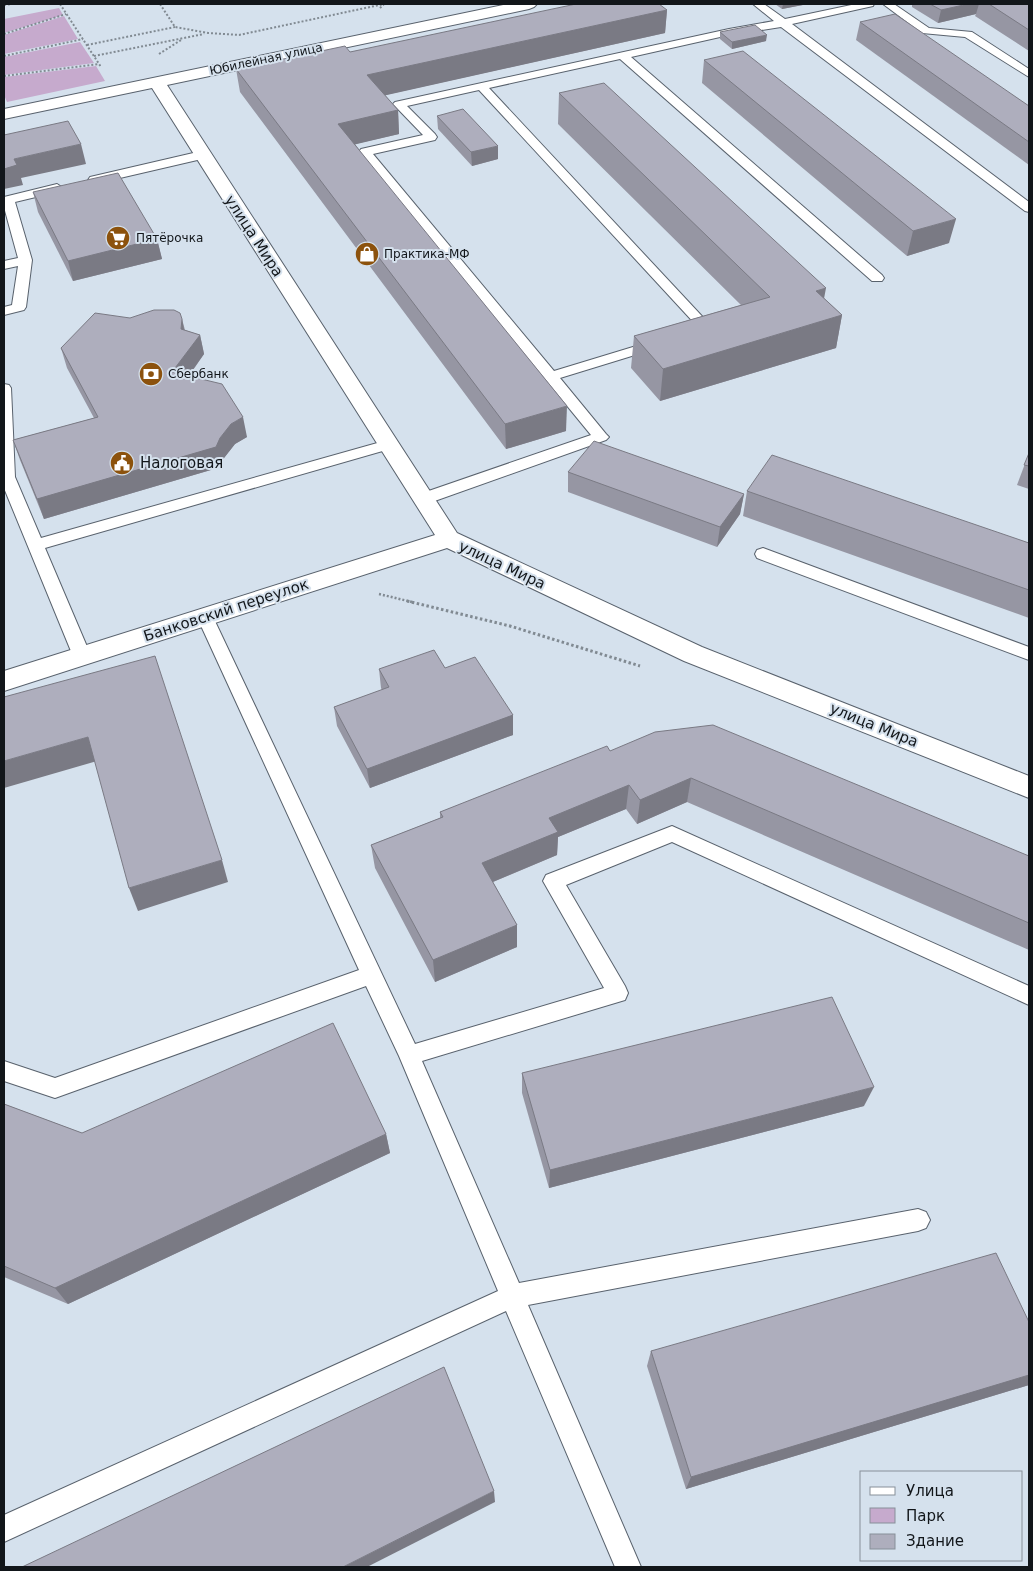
<svg xmlns="http://www.w3.org/2000/svg" width="1033" height="1571" font-family="'DejaVu Sans',sans-serif">
<style>
.green{fill:#c6aacd}
.lines{fill:none;stroke-linecap:round;stroke-linejoin:round}
.service-casing{stroke:#59626d;stroke-width:2}
.minor-casing{stroke:#59626d;stroke-width:2}
.path-far2{stroke:#818a92;stroke-width:2;stroke-dasharray:2 2;stroke-linecap:butt}
.path-far1{stroke:#818a92;stroke-width:2.5;stroke-dasharray:2 2;stroke-linecap:butt}
.path{stroke:#818a92;stroke-width:3;stroke-dasharray:2.5 2.5;stroke-linecap:butt}
.service{fill:#fff;fill-rule:evenodd}
.minor{fill:#fff;fill-rule:evenodd}
.wall{fill:#9696a3}
.shaded-wall{fill:#7a7a84}
.building{fill:#aeaebd;stroke:#7a7a84}
.labels{text-anchor:middle;dominant-baseline:central;stroke-width:4;stroke-linejoin:round;paint-order:stroke}
.far-street-label{font-size:12px;fill:#12161a;stroke:#d5e1ed}
.far-poi-label{font-size:12px;fill:#12161a;stroke:#d5e1ed;text-anchor:start}
.street-label{font-size:15px;fill:#12161a;stroke:#d5e1ed}
.poi-label{font-size:15px;fill:#12161a;stroke:#d5e1ed;text-anchor:start}
</style>
<rect width="100%" height="100%" fill="#d5e1ed"/>
<g class="green">
<polygon points="59,8 63,15 4,33 4,19"/>
<polygon points="64,16 78,39 4,54 4,35"/>
<polygon points="80,42 94,63 4,75 4,57"/>
<polygon points="96,66 105,81 7,102 4,95 4,77"/>
</g>
<g class="lines">
<g class="service-casing">
<g id="service">
<polygon points="753,4 764,4 785,19 856,4 874,4 873,6 792,24 1029,202 1029,212 1025,211 781,27 729,35 631,57 882,275 884,278 882,281 872,281 620,59 489,88 713,328 711,331 697,335 690,331 697,326 479,90 407,106 435,134 437,137 435,140 373,154 554,371 656,340 663,344 661,347 560,378 606,434 609,437 606,440 429,503 423,504 417,503 415,499 417,495 591,435 359,152 361,149 423,135 395,106 393,104 395,102 729,29 774,21"/>
<polygon points="883,4 894,4 929,28 972,32 1029,69 1029,77 965,37 922,33"/>
<polygon points="202,151 208,155 206,158 94,184 88,180 90,177"/>
<polygon points="57,184 63,188 61,191 15,202 32,260 26,307 24,310 4,315 4,307 12,305 18,266 4,269 4,261 18,258 4,207 4,197"/>
<polygon points="4,384 9,385 11,388 15,477 41,538 388,440 393,442 396,445 393,448 45,548 91,656 88,660 82,662 76,660 73,656 4,488"/>
<polygon points="763,548 1029,647 1029,660 757,558 755,554 757,550"/>
<polygon points="205,611 211,613 213,617 415,1044 604,988 543,881 546,875 672,826 1029,986 1029,1005 672,842 566,885 625,986 628,993 625,1000 422,1061 519,1283 918,1209 926,1212 930,1220 926,1228 918,1231 528,1305 641,1567 615,1567 506,1311 4,1542 4,1515 498,1291 399,1056 366,986 55,1098 4,1081 4,1061 55,1078 359,970 197,617 199,613"/>
</g>
</g>
<g class="minor-casing">
<polygon id="minor" points="508,4 537,4 534,7 529,9 167,85 457,533 702,647 1029,776 1029,798 684,661 447,548 4,691 4,671 435,535 152,88 4,119 4,109"/>
</g>
<g class="path-far2">
<polyline points="60,4 101,67"/>
<polyline points="160,4 175,27 208,33 239,35 384,4 379,9"/>
<polyline points="4,5 12,4"/>
<polyline points="4,34 66,14"/>
<polyline points="87,45 175,27"/>
<polyline points="159,54 181,40"/>
<polyline points="4,56 83,39"/>
<polyline points="94,56 204,34"/>
<polyline points="4,76 99,64"/>
</g>
<polyline class="path-far1" points="379,594 412,602"/>
<polyline class="path" points="407,601 510,626 640,666"/>
<use href="#service" class="service"/>
<use href="#minor" class="minor"/>
</g>
<g class="wall">
<polygon points="775,4 808,4 782,9"/>
<polygon points="912,4 1029,4 1029,51 975,16 976,14 938,23 912,7"/>
<polygon points="667,10 665,33 385,95 398,110 399,134 355,144 566,431 506,449 240,92 236,69 350,52"/>
<polygon points="860,22 1029,106 1029,165 856,40"/>
<polygon points="720,32 766,41 732,49 720,39"/>
<polygon points="704,60 949,243 907,256 702,83"/>
<polygon points="559,93 824,298 842,315 836,348 660,401 631,368 634,336 741,305 558,124"/>
<polygon points="437,116 498,159 472,166 438,129"/>
<polygon points="33,192 157,239 162,259 73,281 38,212"/>
<polygon points="130,318 182,319 185,330 200,335 204,354 189,376 247,437 235,444 224,458 221,467 44,519 20,460 13,440 94,418 67,368 61,348"/>
<polygon points="1029,453 1029,489 1017,485"/>
<polygon points="568,472 744,494 740,514 717,547 568,492"/>
<polygon points="747,491 1029,543 1029,618 743,516"/>
<polygon points="445,668 513,715 513,735 370,788 337,726 334,707 382,690 381,688 379,669"/>
<polygon points="610,751 1029,856 1029,950 687,802 637,824 626,809 558,837 557,855 493,882 517,925 517,947 435,982 375,868 371,845 440,818 440,812"/>
<polygon points="522,1073 864,1106 549,1188 522,1093"/>
<polygon points="4,1104 82,1133 386,1134 390,1153 68,1304 4,1277"/>
<polygon points="1029,1322 1029,1385 686,1489 647,1366 651,1351"/>
</g>
<g class="shaded-wall">
<polygon points="783,4 808,4 782,9"/>
<polygon points="968,4 979,4 976,14 938,23 941,10"/>
<polygon points="667,10 665,33 369,99 367,75"/>
<polygon points="767,35 766,41 732,49 732,42"/>
<polygon points="398,110 399,134 340,148 338,124"/>
<polygon points="81,144 86,164 21,178 23,185 4,189 4,169 14,159"/>
<polygon points="498,146 498,159 472,166 471,152"/>
<polygon points="956,219 949,243 907,256 913,231"/>
<polygon points="157,239 162,259 73,281 68,261"/>
<polygon points="826,288 820,320 816,291"/>
<polygon points="842,315 836,348 660,401 663,369"/>
<polygon points="182,319 186,339 181,329"/>
<polygon points="200,335 204,354 177,392 172,372"/>
<polygon points="567,406 566,431 506,449 505,424"/>
<polygon points="243,417 247,437 235,444 224,458 221,467 44,519 37,499 220,438 231,424"/>
<polygon points="744,494 740,514 717,547 720,527"/>
<polygon points="513,715 513,735 370,788 367,769"/>
<polygon points="88,737 97,761 4,788 4,761"/>
<polygon points="691,778 687,802 637,824 640,800"/>
<polygon points="629,785 626,809 558,837 557,855 483,886 482,863 549,818"/>
<polygon points="222,860 228,882 138,911 129,888"/>
<polygon points="517,925 517,947 435,982 433,960"/>
<polygon points="874,1087 864,1106 549,1188 550,1170"/>
<polygon points="386,1134 390,1153 68,1304 55,1288"/>
<polygon points="1029,1375 1029,1385 686,1489 691,1477"/>
<polygon points="494,1491 495,1502 367,1567 343,1567"/>
</g>
<g class="building">
<polygon points="576,4 659,4 667,10 367,75 398,110 338,124 567,406 505,424 236,69 345,46 350,52"/>
<polygon points="930,4 968,4 941,10"/>
<polygon points="989,4 1029,4 1029,30"/>
<polygon points="895,14 1029,106 1029,142 860,22"/>
<polygon points="755,25 767,35 732,42 720,32"/>
<polygon points="743,51 956,219 913,231 704,60"/>
<polygon points="604,83 826,288 816,291 842,315 663,369 634,336 770,297 559,93"/>
<polygon points="463,109 498,146 471,152 437,116"/>
<polygon points="68,121 81,144 14,159 17,165 4,169 4,135"/>
<polygon points="118,173 157,239 68,261 33,192"/>
<polygon points="154,310 174,310 180,313 182,319 181,329 200,335 172,372 222,384 243,417 231,424 220,438 216,447 37,499 13,440 98,417 61,348 95,313 130,318"/>
<polygon points="594,441 744,494 720,527 568,472"/>
<polygon points="1029,453 1029,466 1024,465"/>
<polygon points="772,455 1029,543 1029,590 747,491"/>
<polygon points="434,650 445,668 475,657 513,715 367,769 334,707 389,687 379,669"/>
<polygon points="155,656 222,860 129,888 88,737 4,761 4,697"/>
<polygon points="713,725 1029,856 1029,923 691,778 640,800 629,785 549,818 558,832 482,863 517,925 433,960 371,845 443,817 440,812 607,746 610,751 655,732"/>
<polygon points="832,997 874,1087 550,1170 522,1073"/>
<polygon points="333,1023 386,1134 55,1288 4,1266 4,1104 82,1133"/>
<polygon points="996,1253 1029,1322 1029,1375 691,1477 651,1351"/>
<polygon points="444,1367 494,1491 343,1567 22,1567"/>
</g>
<defs>
<g id="supermarket-disc" transform="scale(1.25)"><circle r="9.5" fill="#8c520d" stroke="#d5e1ed"/><path d="M-6-5.5h2.5l.6 2H6L4.5 2H-2.5L-4.4-4H-6ZM-1.5 3.2a1.3 1.3 0 1 0 .1 0ZM3 3.2a1.3 1.3 0 1 0 .1 0Z" fill="#fff"/></g>
<g id="shop-disc" transform="scale(1.25)"><circle r="9.5" fill="#8c520d" stroke="#d5e1ed"/><path d="M-5-2.5h2.3a2.7 3.5 0 0 1 5.4 0H5L5.5 6h-11ZM-1.5-2.5h3a1.5 2.3 0 0 0-3 0Z" fill="#fff"/></g>
<g id="bank-disc" transform="scale(1.25)"><circle r="9.5" fill="#8c520d" stroke="#d5e1ed"/><path d="M-6-4H6V4H-6ZM0-2.3a2.3 2.3 0 1 0 0 4.6a2.3 2.3 0 1 0 0-4.6Z" fill="#fff"/></g>
<g id="civic-disc" transform="scale(1.25)"><circle r="9.5" fill="#8c520d" stroke="#d5e1ed"/><path d="M-.6-6.5H3V-4.5H.6V-3L4-1V1h2V6H-6V1h2V-1L-.6-3ZM-1.2 2.5V6h2.4V2.5Z" fill="#fff"/></g>
</defs>
<g fill-rule="evenodd">
<use href="#supermarket-disc" x="118" y="238"/>
<use href="#shop-disc" x="367" y="254"/>
<use href="#bank-disc" x="151" y="374"/>
<use href="#civic-disc" x="122" y="463"/>
</g>
<g class="labels">
<g class="far-street-label">
<text transform="translate(266 59) rotate(-12)">Юбилейная улица</text>
</g>
<g class="far-poi-label">
<text x="136" y="238">Пятёрочка</text>
<text x="384" y="254">Практика-МФ</text>
<text x="168" y="374">Сбербанк</text>
</g>
<g class="street-label">
<text transform="translate(254 236) rotate(57)">улица Мира</text>
<text transform="translate(502 565) rotate(25)">улица Мира</text>
<text transform="translate(226 610) rotate(-18)">Банковский переулок</text>
<text transform="translate(874 725) rotate(22)">улица Мира</text>
</g>
<g class="poi-label">
<text x="140" y="463">Налоговая</text>
</g>
</g>
<rect width="1033" height="1571" fill="none" stroke="#12161a" stroke-width="10"/>
<rect x="860" y="1471" width="162" height="90" fill="#d5e1ed" stroke="#879099"/>
<rect x="870" y="1487" width="25" height="8" fill="#ffffff" stroke="#879099"/>
<text x="906" y="1496" font-size="15" fill="#12161a">Улица</text>
<rect x="870" y="1508" width="25" height="15" fill="#c6aacd" stroke="#879099"/>
<text x="906" y="1521" font-size="15" fill="#12161a">Парк</text>
<rect x="870" y="1534" width="25" height="15" fill="#aeaebd" stroke="#879099"/>
<text x="906" y="1546" font-size="15" fill="#12161a">Здание</text>
</svg>
